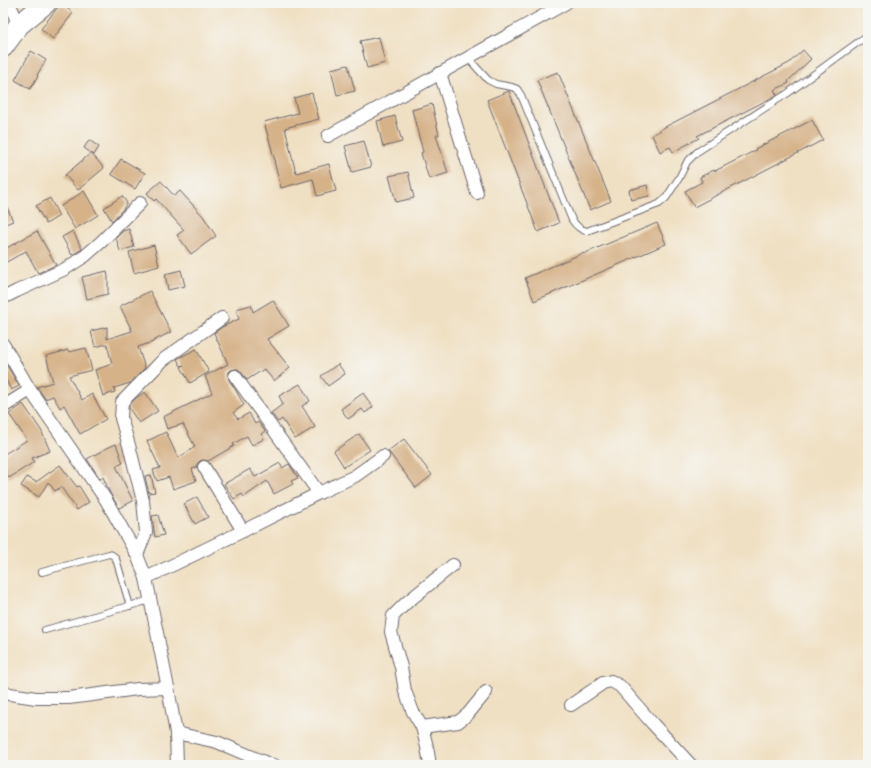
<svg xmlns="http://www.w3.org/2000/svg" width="871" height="768" font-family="Kalam,sans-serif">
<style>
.building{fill:#d6b289}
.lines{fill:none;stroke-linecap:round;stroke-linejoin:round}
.lane-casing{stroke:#6a646b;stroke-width:8}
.street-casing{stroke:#6a646b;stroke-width:14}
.primary-casing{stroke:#6a646b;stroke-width:22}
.lane{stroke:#fff;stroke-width:6}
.street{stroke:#fff;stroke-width:12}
.primary{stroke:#fff;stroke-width:20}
</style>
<rect width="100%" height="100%" fill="#f6f6f2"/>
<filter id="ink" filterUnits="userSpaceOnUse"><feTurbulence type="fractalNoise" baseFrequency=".025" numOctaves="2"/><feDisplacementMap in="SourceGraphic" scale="8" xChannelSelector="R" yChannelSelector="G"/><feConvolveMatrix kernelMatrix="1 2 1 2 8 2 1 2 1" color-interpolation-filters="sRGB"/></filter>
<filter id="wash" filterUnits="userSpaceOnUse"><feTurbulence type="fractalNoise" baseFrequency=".012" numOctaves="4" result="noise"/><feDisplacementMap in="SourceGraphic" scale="16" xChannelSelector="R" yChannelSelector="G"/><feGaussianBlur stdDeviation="0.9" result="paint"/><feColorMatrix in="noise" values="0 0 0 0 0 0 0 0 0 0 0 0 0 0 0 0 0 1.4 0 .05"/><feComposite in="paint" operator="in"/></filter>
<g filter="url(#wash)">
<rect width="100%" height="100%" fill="#f0e0c3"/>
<g id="blocks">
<g class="building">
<polygon points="61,3 73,13 53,39 41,29"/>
<polygon points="379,37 385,63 367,68 360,41"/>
<polygon points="803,50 811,59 788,81 789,83 774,90 777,95 697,136 699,138 673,152 670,147 660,152 652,135 661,130 661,129 789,63"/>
<polygon points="31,51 46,60 37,75 38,76 30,89 15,80"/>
<polygon points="348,65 355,91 337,95 331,69"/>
<polygon points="558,72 611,201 590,210 537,80"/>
<polygon points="509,91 559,223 538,232 487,100"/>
<polygon points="312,93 319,119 285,128 296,173 329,164 336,191 317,196 313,179 281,188 274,161 275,161 264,122 298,113 294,98"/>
<polygon points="432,104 439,135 436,135 448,173 429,179 421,153 423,152 412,110"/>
<polygon points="395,116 402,142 383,147 377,121"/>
<polygon points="812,120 823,140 694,207 685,191 702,182 700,177 714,170 715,171 756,150 755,149"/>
<polygon points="89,140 99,147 94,155 84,148"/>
<polygon points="364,141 371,167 352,172 345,146"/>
<polygon points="91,153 104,168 78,190 65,175"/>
<polygon points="121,159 145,173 135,189 111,174"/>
<polygon points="408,172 414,198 396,202 389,176"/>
<polygon points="161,181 174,196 180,191 203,216 216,236 191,254 177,235 184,230 156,199 154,201 147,193"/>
<polygon points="647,185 649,196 631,200 629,190"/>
<polygon points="84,191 98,215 75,229 61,206"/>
<polygon points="122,196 127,203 123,209 112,221 104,208"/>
<polygon points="3,198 13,221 3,225"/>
<polygon points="50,198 59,216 46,224 36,206"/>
<polygon points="657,223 666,244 534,301 525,278 583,253 583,254"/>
<polygon points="129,229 134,247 120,251 116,238 123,231"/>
<polygon points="37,231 56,265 38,273 26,251 3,264 3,250"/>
<polygon points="73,231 82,249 72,255 62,237"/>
<polygon points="154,245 159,266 134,273 129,252"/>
<polygon points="181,270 185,286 168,290 165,274"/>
<polygon points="107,271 108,277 108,294 87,299 82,277"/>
<polygon points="150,291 171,332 153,341 153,342 138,347 145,368 130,383 114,388 115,392 103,396 95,370 112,364 107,344 95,347 91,331 107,327 107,339 132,331 120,306"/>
<polygon points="273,300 289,326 267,339 290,368 274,381 264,369 247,380 241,372 238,369 235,369 231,370 228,373 228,376 229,380 235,389 244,405 233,413 238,419 249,413 255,424 258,422 265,431 261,434 264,439 252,445 247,436 233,444 234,446 208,461 203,460 200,461 197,464 197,467 192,469 196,481 173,489 169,477 157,481 153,470 160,468 147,441 166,432 178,458 195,447 183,424 167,429 163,417 212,393 205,376 228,364 214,333 222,327 239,319 236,309 251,305 253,312"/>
<polygon points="86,348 92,370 69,376 82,400 92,394 106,419 80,434 64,405 60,408 53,396 45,399 37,387 53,382 46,356 68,350 69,352"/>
<polygon points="196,349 209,372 190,383 181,367 184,365 181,366 177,359"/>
<polygon points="3,359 19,386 11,390 3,374"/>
<polygon points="338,364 345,374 328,386 321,376"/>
<polygon points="300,384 310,401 302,406 315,427 295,439 282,419 278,422 271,413 283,404 279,396"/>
<polygon points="145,392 158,411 139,423 129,408 129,405 136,398"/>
<polygon points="363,393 373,407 365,413 362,409 348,419 341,409"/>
<polygon points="23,404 41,430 50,451 32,458 34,462 9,478 3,468 3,455 27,440 9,414"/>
<polygon points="359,434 370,450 344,467 334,451"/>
<polygon points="404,439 432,475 416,488 388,451"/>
<polygon points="116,444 123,463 116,466 133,501 119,508 110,493 103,477 100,479 87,459 107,448"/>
<polygon points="280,463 282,468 289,464 298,478 291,481 293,484 274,494 267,481 244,497 242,494 234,499 224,484 250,469 255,477"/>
<polygon points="60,465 77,487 79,486 89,502 77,510 61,487 55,491 48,482 39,497 21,486 27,477 36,482"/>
<polygon points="151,475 155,492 149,493 145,476"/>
<polygon points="197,497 208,517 195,524 184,504"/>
<polygon points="158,515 164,535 155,537 152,516"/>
</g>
</g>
</g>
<g filter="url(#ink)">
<use href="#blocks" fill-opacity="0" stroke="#6a646b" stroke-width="1"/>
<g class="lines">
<g class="lane-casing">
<g id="lane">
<path d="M468 58 488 80 496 84 512 87 517 89 521 95 572 220C576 226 580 230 587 231L659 204 666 198 679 178 687 162 697 152 788 93 868 35"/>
<path d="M42 572 109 554C112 554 114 556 116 559L130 606"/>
<polyline points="45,630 150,600"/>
</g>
</g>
<g class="street-casing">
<g id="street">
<polyline points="9,3 19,25"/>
<polyline points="440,73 477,193"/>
<polyline points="328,136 566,3"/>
<polyline points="3,298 17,291 65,269 85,256 101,242 140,203"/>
<polyline points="3,344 30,390 106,500 137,555 146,578 168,688 176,733 177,765"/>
<polyline points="235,376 319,493"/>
<polyline points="3,407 30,390"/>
<polyline points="204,467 243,531"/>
<polyline points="137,555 146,532 143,501 130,449 121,418 122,402 163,360 222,318"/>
<polyline points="146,578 243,531 319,493 355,476 383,456"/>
<polyline points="3,693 36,698 69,698 138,689 168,688"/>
<polyline points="571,705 603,683 611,681 620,686 652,723 691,765"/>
<polyline points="422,727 458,722 468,714 486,692"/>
<polyline points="176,733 217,742 269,764 274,765"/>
<polyline points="430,765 427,747 422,727 413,712 405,691 401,667 391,632 393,616 406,603 453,565"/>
</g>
</g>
<g class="primary-casing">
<polyline id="primary" points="3,47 19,25 46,3"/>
</g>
<use href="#lane" class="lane"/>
<use href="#street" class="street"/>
<use href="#primary" class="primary"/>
</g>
</g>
<rect width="871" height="768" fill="none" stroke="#f6f6f2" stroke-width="16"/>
</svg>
